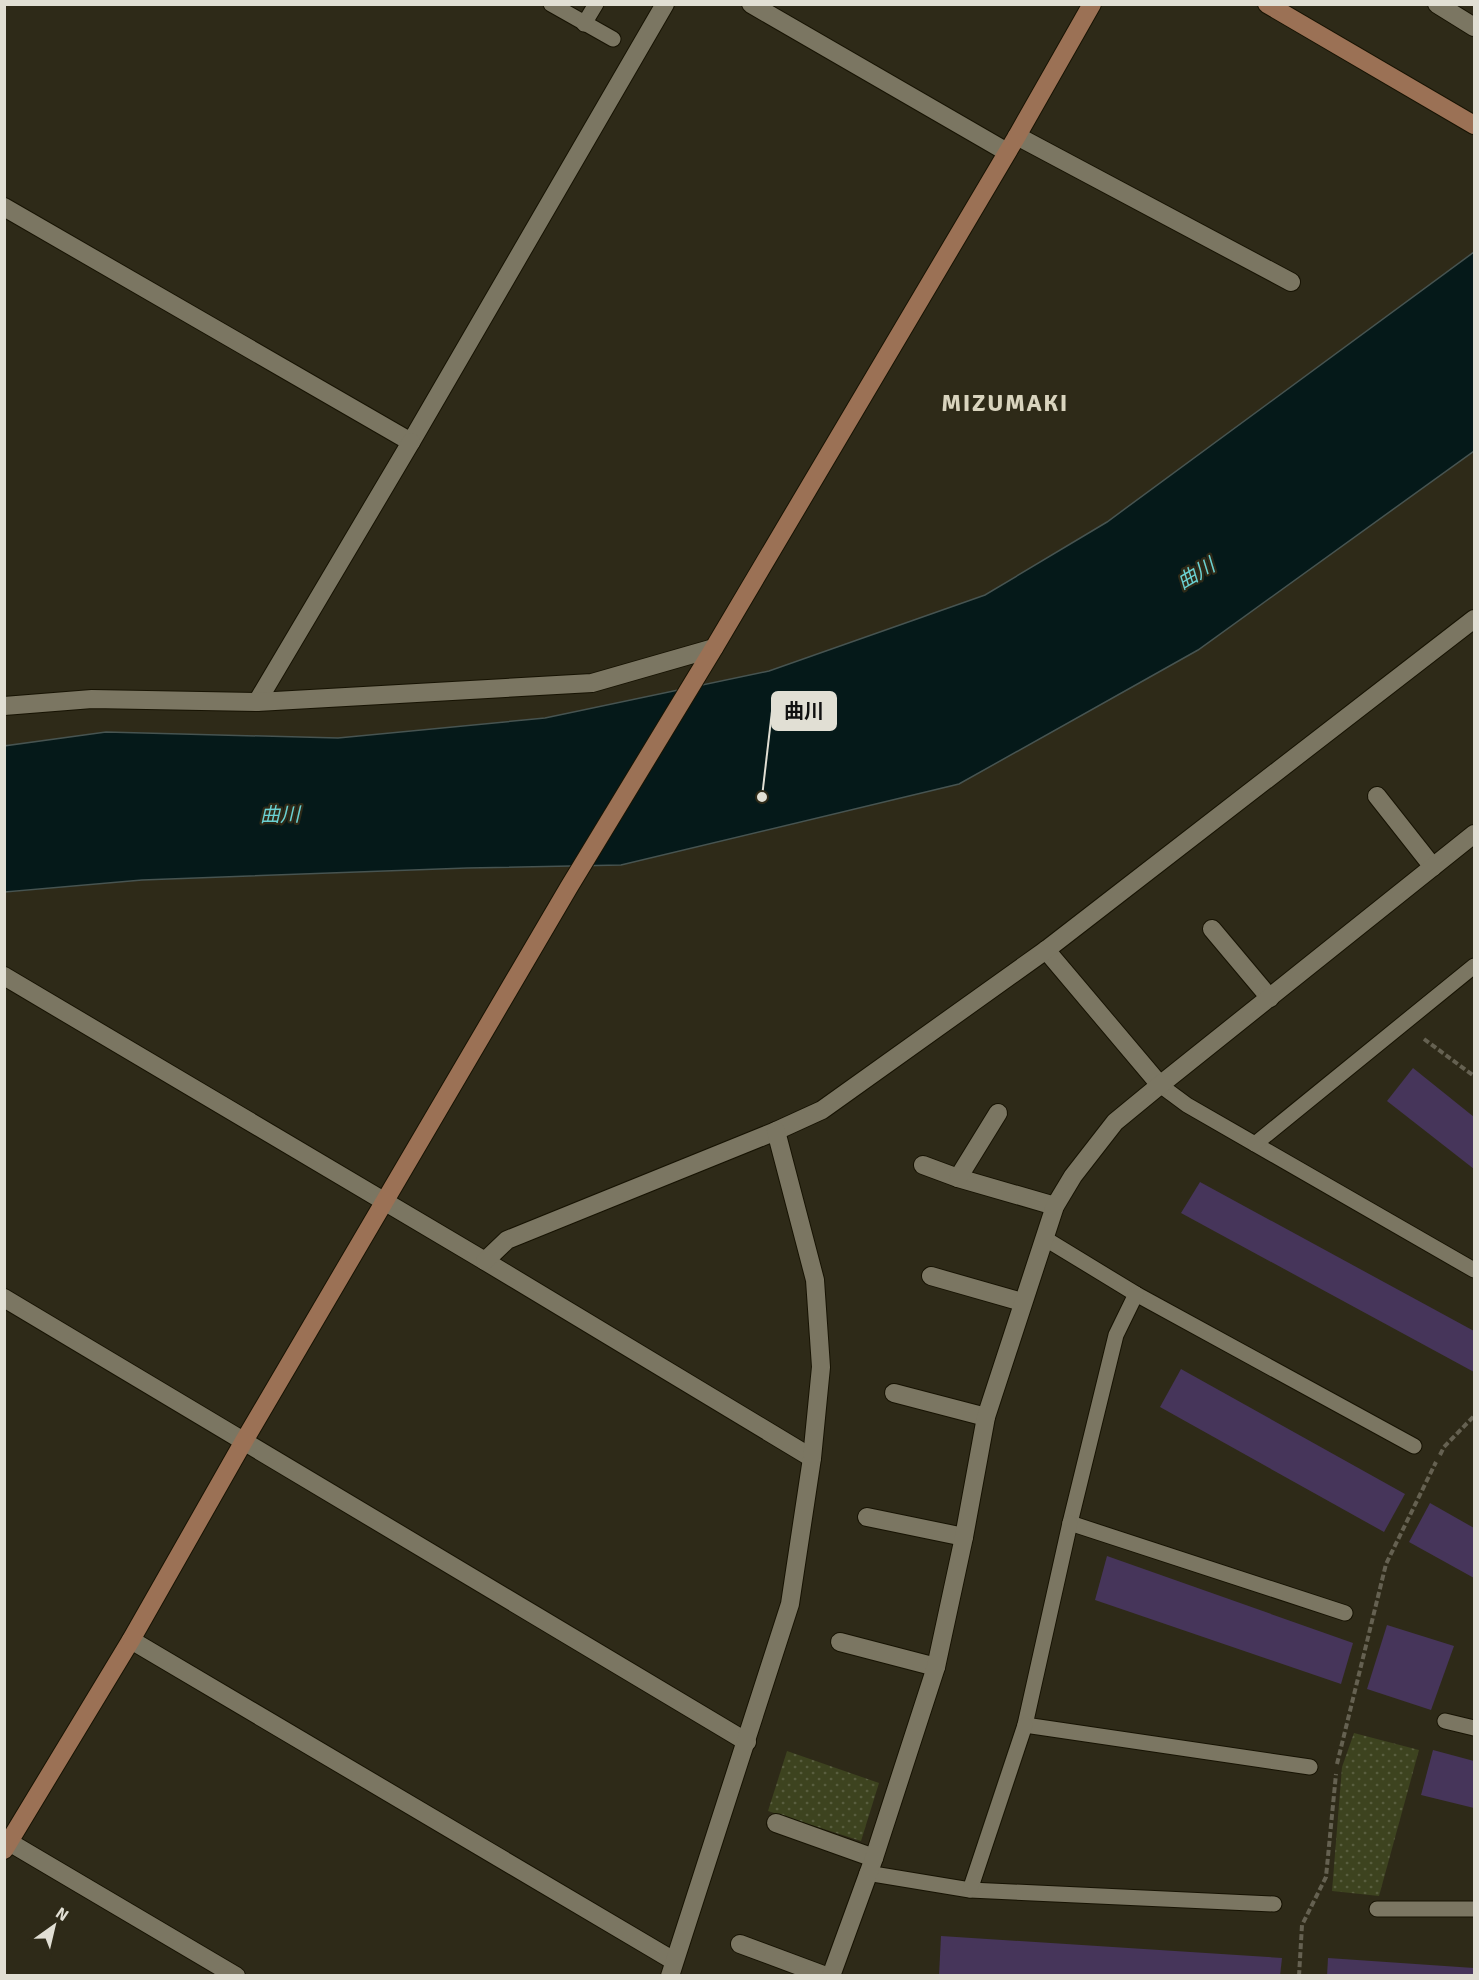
<svg xmlns="http://www.w3.org/2000/svg" width="1479" height="1980" font-family="Signika,'Noto Sans JP',sans-serif">
<style>
.grass{fill:url(#grass-dots)}
.water{fill:#051919;stroke:#475451;stroke-width:1.5}
.building{fill:#46355a}
.lines{fill:none;stroke-linecap:round;stroke-linejoin:round}
.lane-casing{stroke:#171303;stroke-width:17}
.street-casing{stroke:#171303;stroke-width:20}
.secondary-casing{stroke:#171303;stroke-width:20}
.path{stroke:#656151;stroke-width:4;stroke-dasharray:6 3;stroke-linecap:butt}
.lane{stroke:#7b7662;stroke-width:15}
.street{stroke:#7b7662;stroke-width:18}
.secondary{stroke:#9b7155;stroke-width:18}
.labels{text-anchor:middle;dominant-baseline:central;stroke-width:4.5;stroke-linejoin:round;paint-order:stroke}
.water-label{font-size:20px;font-style:italic;fill:#6bd1d2;stroke:#2e2a18}
.district-label{font-size:24px;font-weight:bold;letter-spacing:1.5px;fill:#d9d4be;stroke:#2e2a18}
.leader{fill:none;stroke:#e1dfd4;stroke-width:2}
.callout-dot{fill:#e1dfd4;stroke:#2e2a18;stroke-width:2}
.callout{fill:#e1dfd4;stroke:#e1dfd4;stroke-width:2}
.callout-label{font-size:20px;text-anchor:middle;font-weight:bold;fill:#111}
</style>
<defs>
<pattern id="grass-dots" width="8" height="8" patternUnits="userSpaceOnUse" patternTransform="scale(1.5)"><rect width="8" height="8" fill="#3d431f"/><path d="M2 2h.1M6 6h.1" fill="none" stroke="#595e3f" stroke-width="1.8" stroke-linecap="round"/></pattern>
</defs>
<rect width="100%" height="100%" fill="#2e2a18"/>
<g class="grass">
<polygon points="1354,1733 1419,1750 1379,1896 1332,1891 1342,1767"/>
<polygon points="787,1751 879,1783 861,1841 768,1811"/>
</g>
<polygon class="water" points="1474,252 1474,451 1198,650 959,784 621,865 467,868 142,880 5,892 4,746 106,732 338,738 545,718 769,671 985,595 1107,522"/>
<g class="building">
<polygon points="1413,1068 1474,1117 1474,1169 1387,1101"/>
<polygon points="1200,1182 1474,1331 1474,1372 1181,1213"/>
<polygon points="1181,1369 1405,1494 1384,1532 1160,1407"/>
<polygon points="1430,1503 1474,1528 1474,1578 1409,1542"/>
<polygon points="1107,1556 1353,1643 1341,1684 1095,1600"/>
<polygon points="1387,1625 1454,1646 1431,1710 1367,1689"/>
<polygon points="1433,1750 1474,1761 1474,1808 1421,1795"/>
<polygon points="941,1936 1282,1958 1280,1976 939,1976"/>
<polygon points="1328,1958 1474,1968 1474,1976 1327,1976"/>
</g>
<g class="lines">
<g class="lane-casing">
<g id="lane">
<polyline points="551,4 613,39"/>
<polyline points="584,24 596,4"/>
<polyline points="1160,1085 1187,1105 1474,1270"/>
<polyline points="1255,1144 1474,966"/>
<polyline points="1044,1238 1136,1294 1414,1446"/>
<polyline points="1136,1294 1116,1335 1070,1523 1345,1613"/>
<polyline points="1070,1523 1025,1725 1310,1767"/>
<polyline points="1445,1721 1474,1728"/>
<polyline points="867,1873 970,1890 1274,1904"/>
<polyline points="970,1890 1025,1725"/>
<polyline points="1377,1909 1474,1909"/>
</g>
</g>
<g class="street-casing">
<g id="street">
<polyline points="751,4 1007,152"/>
<polyline points="1437,4 1474,27"/>
<polyline points="1017,136 1291,282"/>
<polyline points="4,207 411,442 665,4"/>
<polyline points="257,702 411,442"/>
<polyline points="4,706 92,699 257,702 592,683 714,648"/>
<polyline points="1377,796 1433,867"/>
<polyline points="1212,929 1270,998"/>
<polyline points="1046,950 1160,1085"/>
<polyline points="4,976 485,1261 812,1458"/>
<polyline points="923,1165 958,1178 1055,1206"/>
<polyline points="958,1178 998,1113"/>
<polyline points="485,1261 507,1240 776,1131 822,1110 1046,950 1474,619"/>
<polyline points="931,1276 1022,1302"/>
<polyline points="4,1298 747,1742"/>
<polyline points="894,1393 986,1417"/>
<polyline points="867,1517 964,1537"/>
<polyline points="131,1640 674,1961"/>
<polyline points="840,1642 936,1667"/>
<polyline points="776,1823 874,1858"/>
<polyline points="9,1842 236,1976"/>
<polyline points="740,1944 826,1976"/>
<polyline points="670,1976 790,1604 812,1458 821,1367 815,1280 776,1131"/>
<polyline points="831,1976 874,1858 936,1667 964,1537 986,1417 1055,1206 1073,1176 1115,1122 1160,1085 1474,834"/>
</g>
</g>
<g class="secondary-casing">
<g id="secondary">
<polyline points="1267,4 1474,125"/>
<polyline points="4,1850 131,1640 244,1441 569,887 714,648 1017,136 1092,4"/>
</g>
</g>
<g class="path">
<polyline points="1424,1039 1474,1076"/>
<polyline points="1440,1455 1444,1447 1474,1416"/>
<polyline points="1337,1764 1386,1564 1436,1462"/>
<polyline points="1299,1976 1302,1925 1326,1877 1336,1774"/>
</g>
<use href="#lane" class="lane"/>
<use href="#street" class="street"/>
<use href="#secondary" class="secondary"/>
</g>
<g class="labels">
<g class="water-label">
<text transform="translate(1196 574) rotate(-31)">曲川</text>
<text transform="translate(280 815) rotate(-1)">曲川</text>
</g>
<g class="district-label">
<text x="1005" y="403">MIZUMAKI</text>
</g>
</g>
<path class="leader" d="M762 797L772 711"/>
<circle class="callout-dot" cx="762" cy="797" r="6"/>
<rect class="callout" x="772" y="692" width="64" height="38" rx="6"/>
<g class="callout-label">
<text x="804" y="718">曲川</text>
</g>
<rect width="1479" height="1980" fill="none" stroke="#e1dfd4" stroke-width="12"/>
<g transform="translate(54 1926) rotate(34)" stroke="#2e2a18" stroke-width="4.5" paint-order="stroke">
<path d="M0-4.5L10 22L0 15L-10 22Z" fill="#e1dfd4"/>
<text y="-9" font-size="16" font-weight="bold" text-anchor="middle" fill="#e1dfd4">N</text>
</g>
</svg>
